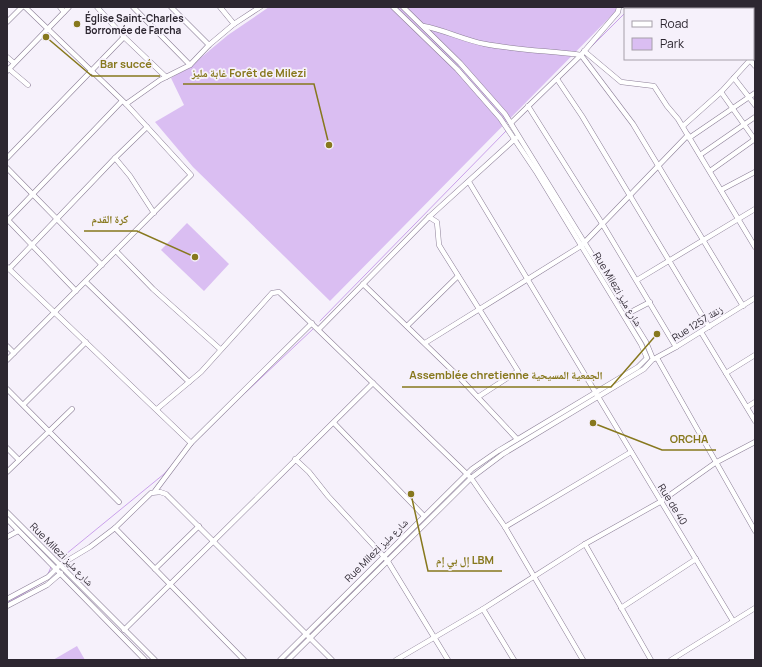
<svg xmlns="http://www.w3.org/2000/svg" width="762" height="667" font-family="Manrope,'Noto Naskh Arabic',sans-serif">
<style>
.green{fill:#dabef2}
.water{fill:#caa1eb}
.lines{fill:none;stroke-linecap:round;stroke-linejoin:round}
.stream{stroke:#caa1eb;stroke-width:1}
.ferry{stroke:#6b388e;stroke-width:1;stroke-dasharray:5 4;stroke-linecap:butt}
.minor-casing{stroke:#8c7f97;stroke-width:5.5}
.minor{stroke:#fff;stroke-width:4.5}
.poi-dot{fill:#87781d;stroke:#f6f1fb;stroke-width:1.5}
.labels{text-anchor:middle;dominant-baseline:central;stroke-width:3.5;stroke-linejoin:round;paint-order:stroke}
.poi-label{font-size:10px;font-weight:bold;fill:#2d2731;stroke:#f6f1fb;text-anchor:start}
.street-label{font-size:10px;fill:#2d2731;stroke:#f6f1fb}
.leader{fill:none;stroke:#87781d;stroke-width:1.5}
.callout-dot{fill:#87781d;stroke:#f6f1fb;stroke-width:1.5}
.callout-label{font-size:11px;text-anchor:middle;font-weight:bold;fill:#87781d;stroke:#f6f1fb;stroke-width:3.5;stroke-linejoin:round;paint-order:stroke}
</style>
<rect width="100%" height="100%" fill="#f6f1fb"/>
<g class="green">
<polygon points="269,7 620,7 330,301 193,167 155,122 184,105 171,78 192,65 228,35"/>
<polygon points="187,223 229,264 204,291 161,250"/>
<polygon points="77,646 85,660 53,660"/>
</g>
<polygon class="water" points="705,7 755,7 755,40 753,38 753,9 709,9"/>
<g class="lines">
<g class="stream">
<polyline points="629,9 631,7"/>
<polyline points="592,46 625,13"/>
<polyline points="320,321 506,131"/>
<polyline points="245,393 313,329"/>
<polyline points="60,559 164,474 173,464"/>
<polyline points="48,574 51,567"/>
<polyline points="7,603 45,581"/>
</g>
<polyline class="ferry" points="753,24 755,24"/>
<g class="minor-casing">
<g id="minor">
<polyline points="60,7 64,12"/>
<polyline points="97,7 124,37 166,77"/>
<polyline points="133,7 190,65"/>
<polyline points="171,7 209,45"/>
<polyline points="220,7 234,24"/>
<polyline points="7,22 22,7"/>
<path d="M423 26C445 30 464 40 485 44 517 50 549 51 581 55L633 124 743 306"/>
<polyline points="584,51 621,82 654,86 667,106 678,119 755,247"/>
<polyline points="7,57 14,63"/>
<polyline points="749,59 755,66"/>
<polyline points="9,69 28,85"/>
<polyline points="7,71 69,7"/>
<polyline points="734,78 755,105"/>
<polyline points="557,79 582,116 709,327"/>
<polyline points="721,92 755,140"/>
<polyline points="126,104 160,80 190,65 209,45 234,24 260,7"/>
<polyline points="528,106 603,225 676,347"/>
<polyline points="511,123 581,55 618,12 619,7"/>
<polyline points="683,126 721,92 750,60"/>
<polyline points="689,138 755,93"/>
<polyline points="700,155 755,117"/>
<polyline points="7,158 124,37"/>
<polyline points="115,158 130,176 154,213"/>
<polyline points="7,168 102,265"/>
<polyline points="710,171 755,139"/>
<polyline points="469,182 733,621"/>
<polyline points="721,190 755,172"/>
<polyline points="429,217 437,222 439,245 442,250 518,371 478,397"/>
<polyline points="7,219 76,291"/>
<polyline points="8,220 122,101"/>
<polyline points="116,251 153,289 220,349"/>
<polyline points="7,267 191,443"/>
<polyline points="9,269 115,158 147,127"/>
<polyline points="637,280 755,209"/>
<polyline points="86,282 189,382"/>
<polyline points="363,284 457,375 517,439"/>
<polyline points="629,313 650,302"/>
<polyline points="407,326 458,276"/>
<polyline points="319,329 429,217 516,138"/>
<polyline points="701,332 755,421"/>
<polyline points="425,343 581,246 688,135"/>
<polyline points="7,346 14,353"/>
<polyline points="657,358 755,531"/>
<polyline points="654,359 676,347 755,298"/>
<polyline points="7,360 191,175 126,104 25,7"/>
<polyline points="726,373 755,355"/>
<polyline points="7,389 119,502"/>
<polyline points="24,404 86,342"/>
<polyline points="747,407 755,402"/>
<polyline points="157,409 201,372 272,293 279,292 471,478 505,527 583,660"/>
<polyline points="334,423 423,515"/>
<polyline points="7,448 19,460"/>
<polyline points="295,459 309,472 328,496 387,560 448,660"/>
<polyline points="7,472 72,409"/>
<polyline points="155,491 191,443 312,323"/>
<polyline points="7,512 155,660"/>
<polyline points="7,519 145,660"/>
<polyline points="505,527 631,452"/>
<polyline points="115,528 244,660"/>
<polyline points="7,537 18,531"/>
<polyline points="585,544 651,660"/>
<polyline points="155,569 199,526"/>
<polyline points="7,599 48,577 60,565 90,547 115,528 151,493 160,492 166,494 332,660"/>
<polyline points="7,606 47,585 61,573"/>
<polyline points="621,608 696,559"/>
<polyline points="483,609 514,660"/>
<polyline points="124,630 373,383"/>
<polyline points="280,660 472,469 498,451 638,367 647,358 641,344 537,173 500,118 457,69 393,7"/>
<polyline points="288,660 471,478 503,454 644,369 653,359 646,342 505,114 460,63 403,7"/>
<polyline points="396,660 483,609 585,544 660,502 715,463 755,442"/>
<polyline points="671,660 755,608"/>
</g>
</g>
<use href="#minor" class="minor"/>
</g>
<circle class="poi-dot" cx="77" cy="24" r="4"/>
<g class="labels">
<g class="poi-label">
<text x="85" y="18">Église Saint-Charles<tspan x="85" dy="12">Borromée de Farcha</tspan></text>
</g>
<g class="street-label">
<text transform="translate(618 289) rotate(59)">Rue Milezi شارع مليز</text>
<text transform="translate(697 323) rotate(-32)">Rue 1257 زنقة</text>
<text transform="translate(673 504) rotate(58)">Rue de 40</text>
<text transform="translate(376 550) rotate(-45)">Rue Milezi شارع مليز</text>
<text transform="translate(62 554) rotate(45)">Rue Milezi شارع مليز</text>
</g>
</g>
<path class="leader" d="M46 37L92 76H160M329 145L314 84H183M195 257L137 231H84M657 334L611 387H402M593 423L662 450H716M411 494L428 571H502"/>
<g class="callout-dot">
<circle cx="46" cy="37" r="4"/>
<circle cx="329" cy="145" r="4"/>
<circle cx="195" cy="257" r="4"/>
<circle cx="657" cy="334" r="4"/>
<circle cx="593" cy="423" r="4"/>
<circle cx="411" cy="494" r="4"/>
</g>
<g class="callout-label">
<text x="126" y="68">Bar succé</text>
<text x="249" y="77">غابة مليز Forêt de Milezi</text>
<text x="110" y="223">كرة القدم</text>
<text x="506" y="379">Assemblée chretienne الجمعية المسيحية</text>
<text x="689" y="443">ORCHA</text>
<text x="465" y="564">إل بي إم LBM</text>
</g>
<rect width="762" height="667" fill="none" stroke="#2d2731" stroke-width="16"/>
<rect x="624" y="8" width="130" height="52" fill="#f6f1fb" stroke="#a6a0aa"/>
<rect x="632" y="21" width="20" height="6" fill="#ffffff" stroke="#a6a0aa"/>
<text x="660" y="28" font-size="12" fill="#2d2731">Road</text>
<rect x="632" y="38" width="20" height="12" fill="#dabef2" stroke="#a6a0aa"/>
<text x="660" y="48" font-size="12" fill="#2d2731">Park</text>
</svg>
